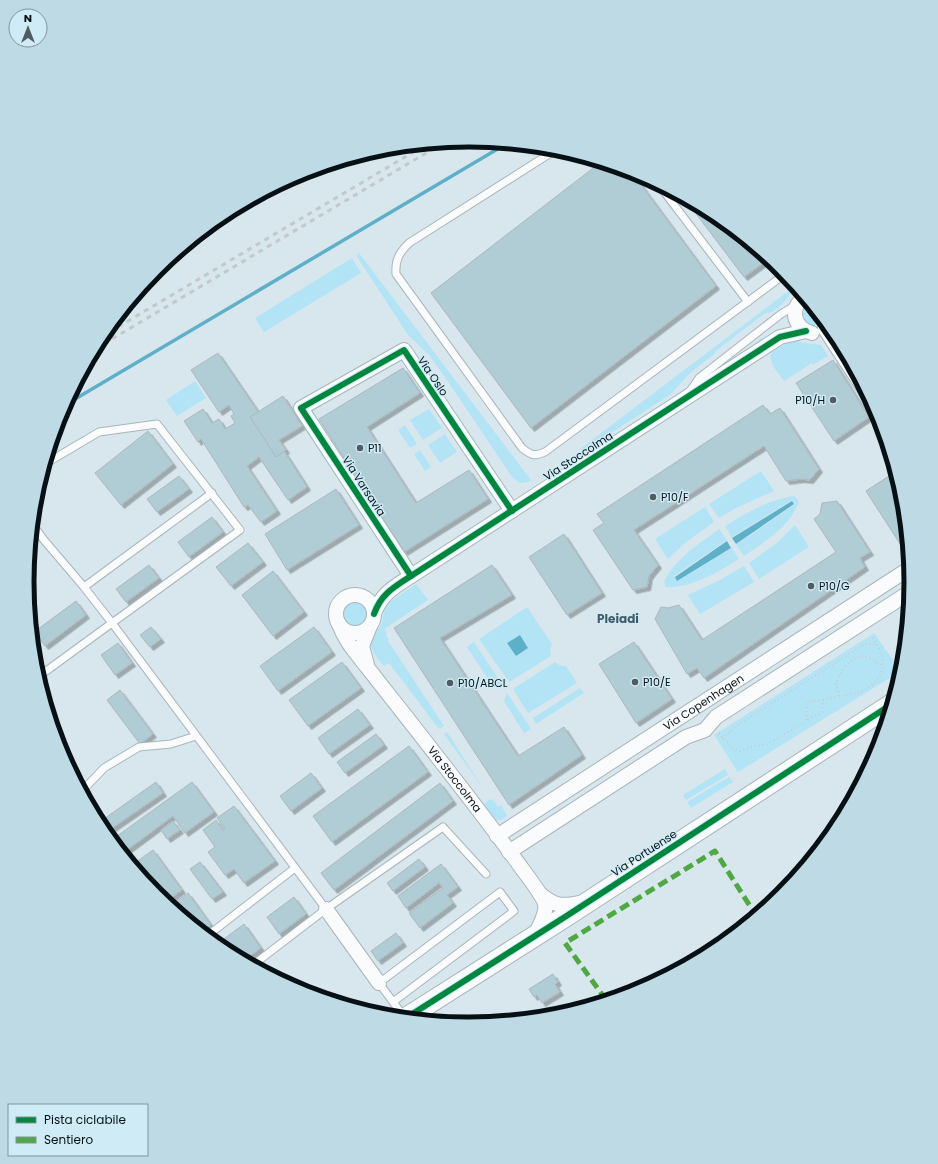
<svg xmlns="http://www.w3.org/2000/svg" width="938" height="1164" font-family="Poppins,sans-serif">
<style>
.green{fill:#b3e4f6}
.water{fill:#5eb0c9}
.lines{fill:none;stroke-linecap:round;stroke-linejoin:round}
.stream{stroke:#5eb0c9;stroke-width:3.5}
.building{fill:#b0ccd4;stroke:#acb8bd;filter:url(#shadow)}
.lane-casing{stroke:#a9b6ba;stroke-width:9}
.street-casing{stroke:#a9b6ba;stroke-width:16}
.secondary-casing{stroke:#a9b6ba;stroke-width:22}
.path{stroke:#c7cbcd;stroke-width:2;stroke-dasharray:1 3;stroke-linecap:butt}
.lane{stroke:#f9fbfc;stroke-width:7}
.street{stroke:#f9fbfc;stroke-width:14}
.secondary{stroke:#f9fbfc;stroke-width:20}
.rail{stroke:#c3c8ca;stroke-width:3;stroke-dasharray:5 5;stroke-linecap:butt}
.quiet{stroke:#50a842;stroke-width:5;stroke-dasharray:10 5;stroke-linecap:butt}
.cycleway-casing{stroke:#ceebf6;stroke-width:8}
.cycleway{stroke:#00873e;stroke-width:6}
.poi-dot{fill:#505c61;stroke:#ceebf6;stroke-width:1.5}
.labels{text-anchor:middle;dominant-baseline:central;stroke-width:3;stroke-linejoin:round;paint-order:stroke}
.street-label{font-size:11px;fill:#071115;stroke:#ceebf6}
.poi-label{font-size:11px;fill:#071115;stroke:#ceebf6;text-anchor:start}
.neighbourhood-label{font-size:12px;font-weight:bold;fill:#425b65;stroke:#ceebf6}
.rim{fill:none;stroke:#071115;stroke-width:5}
</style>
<defs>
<filter id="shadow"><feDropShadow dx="3.5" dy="3.5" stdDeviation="0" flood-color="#0004"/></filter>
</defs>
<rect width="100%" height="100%" fill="#d7e7ed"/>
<g class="green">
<polygon points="359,253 531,480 528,482 520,483 512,477 447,380 429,355 408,335 356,255"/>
<polygon points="352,258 361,273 264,332 255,318"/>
<path d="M795 286 797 288C787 296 779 313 765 313L716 351 713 355 690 373 671 394 585 450 580 449Z"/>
<path d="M808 302 823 320C812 332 802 323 801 310Z"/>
<path d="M793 339 803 343 821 345 828 356 813 365 812 363 784 381C779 374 766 360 772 352Z"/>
<polygon points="195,381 206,398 177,416 166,400"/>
<polygon points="429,409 442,428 423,440 410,420"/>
<polygon points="405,425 417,444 410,448 398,430"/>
<polygon points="445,434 457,452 440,463 428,445"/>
<polygon points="420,450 431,467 425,471 414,454"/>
<polygon points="761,471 774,491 736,508 719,518 709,504"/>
<path d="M794 496 799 501C792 525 763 543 744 556L736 545 795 504 792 500 732 537 725 526C747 513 767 500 794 496Z"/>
<polygon points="705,507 714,522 685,543 668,559 655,539"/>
<polygon points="795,525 809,547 759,579 749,563 778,542"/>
<path d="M719 529 727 540 674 576 677 581 732 548 739 559C717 573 692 588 666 587L664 582C675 559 699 544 719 529Z"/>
<polygon points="744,566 754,582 700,614 688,595 720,580"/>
<path d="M416 584 428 600 384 629 387 633 386 634 389 640 388 641 444 726 439 729 389 663 384 666C377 658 366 646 373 635 376 631 379 630 381 625 384 618 383 610 387 604Z"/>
<circle cx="355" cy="614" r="12"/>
<polygon points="527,607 552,644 550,650 551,656 509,682 479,639"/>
<polygon points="874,633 901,671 738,772 714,735"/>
<polygon points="474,642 503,686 499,688 492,685 467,647"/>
<polygon points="555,662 559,665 566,666 577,683 528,713 513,689"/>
<polygon points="580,688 584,693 536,724 533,718"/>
<polygon points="507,693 531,729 524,733 504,701"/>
<polygon points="447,732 483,788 444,734"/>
<polygon points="725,769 728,775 686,800 683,795"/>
<polygon points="729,777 733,782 691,808 687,802"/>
<polygon points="490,799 494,801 498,807 501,805 507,816 501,820 496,820 484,804"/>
</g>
<g class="water">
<polygon points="792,501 794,504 736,544 732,538"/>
<polygon points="727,541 731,548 677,581 675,577"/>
<polygon points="520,635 528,648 516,656 507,643"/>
</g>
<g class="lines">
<polyline class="stream" points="65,405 506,144"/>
</g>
<g class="building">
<polygon points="601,162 631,171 716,286 531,428 431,293"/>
<polygon points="685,199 715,215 758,250 766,261 744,277"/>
<polygon points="218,353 259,413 270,424 277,440 307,487 288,500 259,457 247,466 277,511 261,522 248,505 244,507 201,439 198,442 184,421 203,409 212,423 219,419 225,429 235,423 231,416 234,414 229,405 219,412 191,370"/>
<polygon points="833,360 869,417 834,441 796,383"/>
<polygon points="403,368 420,393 367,427 416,503 469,470 488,499 404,552 319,419"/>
<polygon points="283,396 302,426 279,440 286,450 276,457 250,417"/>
<polygon points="763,405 770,414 780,408 819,469 810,480 801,479 786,481 764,446 634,530 658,565 649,576 647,587 633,590 593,530 604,523 597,514"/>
<polygon points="148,431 173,464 121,505 95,473"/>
<polygon points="895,472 903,496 908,547 904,550 866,491"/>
<polygon points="179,476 189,489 157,512 147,499"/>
<polygon points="336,489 359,525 287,570 265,534"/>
<polygon points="837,501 870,552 860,558 865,567 704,678 697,668 687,674 655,619 661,607 668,608 679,605 702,640 836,552 814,519 820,514 822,503"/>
<polygon points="212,517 223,532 189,557 178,542"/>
<polygon points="564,534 602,593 567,615 529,557"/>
<polygon points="248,543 263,562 231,586 216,567"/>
<polygon points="149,565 159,578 126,602 116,589"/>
<polygon points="492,565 512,595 440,638 518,756 564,727 582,755 509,805 394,628"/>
<polygon points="273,571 304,612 273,636 242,595"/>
<polygon points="76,601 86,615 45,646 34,632"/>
<polygon points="151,627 161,639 150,647 140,635"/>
<polygon points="314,627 332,652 278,691 260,666"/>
<polygon points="634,642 672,699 636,723 599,664"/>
<polygon points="118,643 132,663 115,675 101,655"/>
<polygon points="342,662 361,688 308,726 289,700"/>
<polygon points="120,690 153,734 140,744 107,700"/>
<polygon points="358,709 370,725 329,754 318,738"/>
<polygon points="376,734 384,745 345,773 337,762"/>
<polygon points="409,746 428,772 332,842 313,816"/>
<polygon points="311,773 322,788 291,811 280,796"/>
<polygon points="156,782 163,793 108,831 101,821"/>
<polygon points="192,782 214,812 185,833 173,816 123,853 113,839"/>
<polygon points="440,783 453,801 334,890 321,873"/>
<polygon points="234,806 275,861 244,883 234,869 225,875 208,852 215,847 203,830 216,820 223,830 225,829 217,818"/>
<polygon points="173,821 180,830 167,839 161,830"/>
<polygon points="153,850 182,890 165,902 156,894 132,865"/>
<polygon points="419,859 425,867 393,891 387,883"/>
<polygon points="200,862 223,892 212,899 190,869"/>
<polygon points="441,864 458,887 447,895 453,903 420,928 409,913 443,888 439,883 406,908 398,896"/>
<polygon points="188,893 211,925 202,932 170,906"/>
<polygon points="294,897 306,914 279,934 267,917"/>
<polygon points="244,924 261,948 244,960 223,949 217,944"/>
<polygon points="396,933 403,943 378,961 371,951"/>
<polygon points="553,974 558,982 555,984 560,992 542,1003 537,995 534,997 529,989"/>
</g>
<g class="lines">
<g class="lane-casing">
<g id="lane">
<path d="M557 149 409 243C399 253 395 260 396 274L522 448C531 455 534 457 545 452L785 274"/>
<polyline points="659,185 748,302"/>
<polyline points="690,391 699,378 781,314 796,305"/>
<polyline points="45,464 99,432 157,424 240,530 112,623 326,909"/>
<polyline points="33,525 44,540 84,587 112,623 38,677"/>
<polyline points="84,587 212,493"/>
<polyline points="82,791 104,768 139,747 171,744 196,736"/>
<polyline points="207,936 295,868"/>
<polyline points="253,965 326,909 443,827 486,874"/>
<polyline points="393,1002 514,911 500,892 379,983 405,1018"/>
</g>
</g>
<g class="street-casing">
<g id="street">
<path d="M805 298C788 307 794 329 812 333"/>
<polyline points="825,329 867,393"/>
<polyline points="411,576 301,408 404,350 512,511"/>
<circle cx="355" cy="614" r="19"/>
<path d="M374 614C381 594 394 587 411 576L780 337 806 331"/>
<path id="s1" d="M339 624C345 641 356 653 367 667 418 732 470 797 518 863 524 872 543 895 545 904 547 914 539 926 535 935"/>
<polyline points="367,665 362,646 370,626"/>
<path id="s2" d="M497 836 910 568"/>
<polyline points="509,852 686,737 705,730 716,717 910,592"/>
<path d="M540 894C557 908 563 906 584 902"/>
<polyline points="326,909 379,983"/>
</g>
</g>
<g class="secondary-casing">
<polyline id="secondary" points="406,1018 568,915 892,704"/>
</g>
<g class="path">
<path d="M839 696 836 683C841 671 854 651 870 658 875 660 878 664 883 666"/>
<polyline points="807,720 806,709 808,703 812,701 823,700"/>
<path d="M719 733 733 749 740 751 755 746 767 744 807 721C812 716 817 716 822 712L823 700C835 696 848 696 860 692 871 688 885 675 883 661 882 652 876 643 871 636"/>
<polyline points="722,738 739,724 865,644 876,644"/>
</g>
<use href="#lane" class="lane"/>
<use href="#street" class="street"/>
<use href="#secondary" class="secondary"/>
<g class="rail">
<polyline points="101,337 427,144"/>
<polyline points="95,349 443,143"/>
</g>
<polyline class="quiet" points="606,1000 565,943 715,851 755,914 769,904"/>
<g class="cycleway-casing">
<g id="cycleway">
<polyline points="411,576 301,408 404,350 512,511"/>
<path d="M374 614C381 594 394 587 411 576L780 337 806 331"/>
<polyline points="406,1018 568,915 892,704"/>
</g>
</g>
<use href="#cycleway" class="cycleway"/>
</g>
<g class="poi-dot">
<circle cx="833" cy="400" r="4"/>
<circle cx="360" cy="448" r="4"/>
<circle cx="653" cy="497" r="4"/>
<circle cx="811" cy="586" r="4"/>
<circle cx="635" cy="682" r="4"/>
<circle cx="450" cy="683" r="4"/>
</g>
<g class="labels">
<g class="street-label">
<text transform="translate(433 376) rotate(56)">Via Oslo</text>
<text transform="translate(578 456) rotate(-33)">Via Stoccolma</text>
<text transform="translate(364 486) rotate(57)">Via Varsavia</text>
<text stroke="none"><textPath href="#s2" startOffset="246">Via Copenhagen</textPath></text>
<text stroke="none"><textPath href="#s1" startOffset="194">Via Stoccolma</textPath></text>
<text transform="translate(644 853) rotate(-33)">Via Portuense</text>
</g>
<g class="poi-label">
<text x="825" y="400" text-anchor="end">P10/H</text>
<text x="368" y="448">P11</text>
<text x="661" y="497">P10/F</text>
<text x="819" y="586">P10/G</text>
<text x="643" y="682">P10/E</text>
<text x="458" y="683">P10/ABCL</text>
</g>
<g class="neighbourhood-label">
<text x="618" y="618">Pleiadi</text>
</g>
</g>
<path d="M0 0H938V1164H0ZM34 582a435 435 0 1 1 870 0a435 435 0 1 1-870 0Z" fill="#bedae4" fill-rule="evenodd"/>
<path class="rim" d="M34 582a435 435 0 1 1 870 0a435 435 0 1 1-870 0Z"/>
<rect x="8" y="1104" width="140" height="52" fill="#ceebf6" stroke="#7e949c"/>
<rect x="16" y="1117" width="20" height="6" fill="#00873e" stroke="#7e949c"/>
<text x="44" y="1124" font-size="12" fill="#071115">Pista ciclabile</text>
<rect x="16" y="1137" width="20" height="6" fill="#50a842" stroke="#7e949c"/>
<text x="44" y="1144" font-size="12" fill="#071115">Sentiero</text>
<g transform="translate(28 28)"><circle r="19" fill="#ceebf6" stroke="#7e949c"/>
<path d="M0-3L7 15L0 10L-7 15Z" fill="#505c61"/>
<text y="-6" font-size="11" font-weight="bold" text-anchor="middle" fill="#071115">N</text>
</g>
</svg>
